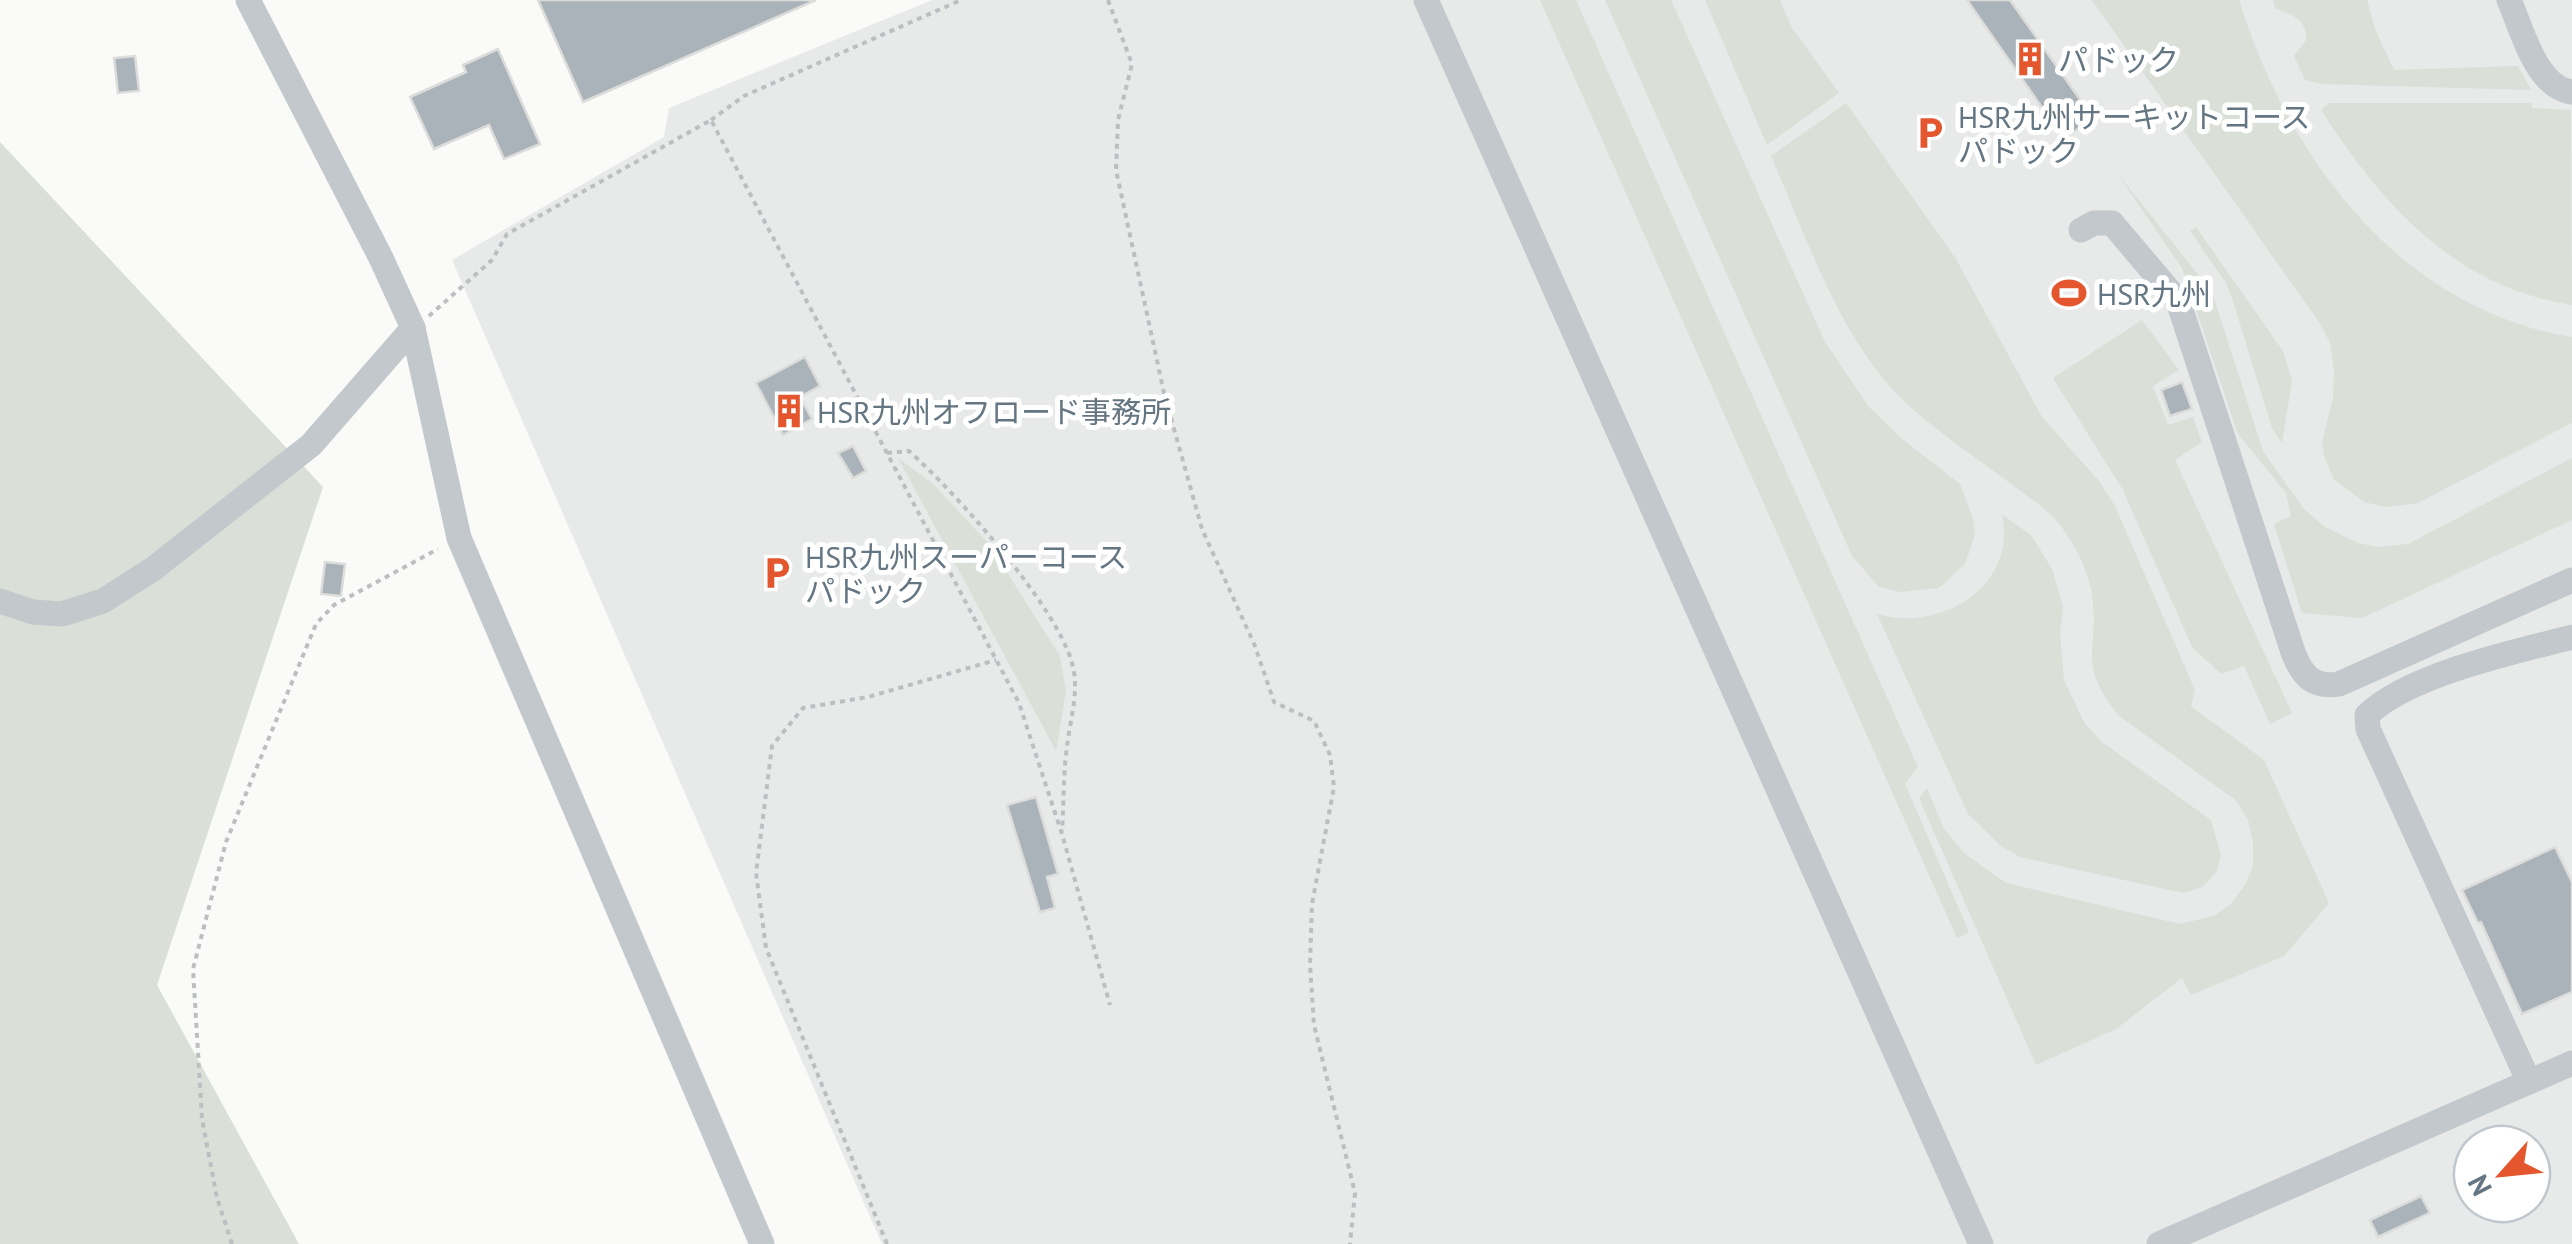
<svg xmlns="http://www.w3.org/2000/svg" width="2572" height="1244" font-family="'PT Sans','Noto Sans JP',sans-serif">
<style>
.built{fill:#e8e9e9;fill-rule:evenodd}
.green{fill:#dadfd7}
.building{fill:#aab3b9;stroke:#dcdcda;stroke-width:2.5}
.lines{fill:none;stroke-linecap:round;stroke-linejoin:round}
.path{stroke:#bbbfc2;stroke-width:4;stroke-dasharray:5 5;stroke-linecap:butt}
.minor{stroke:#c3c8cc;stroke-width:25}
.labels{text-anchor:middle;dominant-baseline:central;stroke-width:10;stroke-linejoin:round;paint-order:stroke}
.poi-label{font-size:30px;fill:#657683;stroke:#fff;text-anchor:start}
</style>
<rect width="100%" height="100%" fill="#fafaf8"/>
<path class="built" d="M932 0H2572V1244H882L452 260 664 137 669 108ZM2472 1144H2532V1204H2472Z"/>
<g class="green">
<polygon points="1540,0 1576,0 1918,767 1905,784 1969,932 1957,938"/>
<polygon points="1605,0 1671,0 1825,342 1869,407 1901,438 1960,484 1973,518 1975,535 1965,564 1939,588 1900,592 1879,587 1852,556"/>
<polygon points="1705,0 1780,0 1792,28 1839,93 1767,145"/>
<path d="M2092 0H2239C2288 158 2400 309 2572 337V423L2418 503 2386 507 2364 502 2334 480 2324 456 2322 443 2333 397 2334 371 2330 343 2321 325Z"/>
<path d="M2273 0H2367L2375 29 2394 70 2518 66 2531 90 2322 84 2305 80 2294 56 2306 40C2308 20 2291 14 2275 8Z"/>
<path d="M1846 103 1956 259 2042 417 2099 481 2115 506 2195 690 2191 706 2264 760 2329 903 2284 956 2191 995 2182 978 2116 1029 2036 1065 1919 798 1927 788 1944 829 1964 853 2006 883 2180 924 2214 916 2231 904 2245 885 2253 866V843L2248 820 2237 801 2119 716C2075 661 2100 652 2092 595 2089 571 2075 545 2061 526 2049 510 2030 498 2014 486 1982 462 1948 439 1917 413 1843 351 1809 242 1771 156Z"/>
<path d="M2329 103H2531L2532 108 2571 110 2572 305C2454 287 2383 205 2321 110Z"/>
<polygon points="0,142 323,487 157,985 299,1244 0,1244"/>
<polygon points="2117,173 2212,292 2263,451 2303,508 2325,527 2358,543 2378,547 2408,544 2572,458 2572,520 2362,618 2302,613 2274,524 2291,516 2286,493 2238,434 2182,268"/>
<polygon points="2196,227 2283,351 2292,381 2282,443 2272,428 2232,298 2226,283 2190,231"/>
<polygon points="2142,320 2179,370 2153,386 2168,425 2193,417 2202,442 2175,460 2292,713 2270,724 2244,666 2221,674 2192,647 2123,490 2053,378"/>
<polygon points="898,458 932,483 989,544 1060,656 1066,692 1056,751"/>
<path d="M2003 515 2031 535 2052 569 2063 607 2060 634 2064 680 2085 724 2102 742 2211 820 2221 855 2217 871 2203 887 2183 893 2020 857 2001 846 1968 814 1877 614C1926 629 1992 603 2003 547 2005 537 2003 525 2003 515Z"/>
</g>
<g class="building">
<polygon points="538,0 816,0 583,102"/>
<polygon points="1967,0 2010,0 2093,118 2064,139"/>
<polygon points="498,49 540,144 504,159 489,125 434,149 410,97 466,72 463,65"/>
<polygon points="135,56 139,91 118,93 114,58"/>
<polygon points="805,357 820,386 800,397 812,419 783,435 756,383"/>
<polygon points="2182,382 2192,409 2170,416 2161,390"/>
<polygon points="853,446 866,471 853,478 838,453"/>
<polygon points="325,562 345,564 341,596 321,594"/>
<polygon points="1036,797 1058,874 1047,877 1055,908 1040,912 1007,805"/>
<polygon points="2555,847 2572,882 2572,992 2522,1014 2481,922 2478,923 2462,890"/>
<polygon points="2421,1196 2430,1213 2378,1237 2370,1220"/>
</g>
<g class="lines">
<g class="path">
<polyline points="1108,0 1132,64 1118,120 1116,170 1164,393 1202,529 1255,646 1274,702 1314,721 1330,755 1334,787 1312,904 1310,965 1314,1025 1355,1193 1350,1244"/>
<polyline points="711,120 744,96 961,0"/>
<polyline points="429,316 492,260 507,234 711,120 1019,703 1062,834 1110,1005"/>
<path d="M887 453 909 451C955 492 1056 605 1072 663 1080 691 1070 719 1067 747 1063 774 1064 803 1062 831"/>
<polyline points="232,1244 217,1198 202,1119 193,969 226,842 316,624 334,605 438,549"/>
<polyline points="887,1244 766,948 756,873 772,746 803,708 868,697 996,660"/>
</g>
<g class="minor">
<polyline points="248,0 381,258 413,328 459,538 762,1244"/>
<polyline points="1426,0 1981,1244"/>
<path d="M2509 0C2522 29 2536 88 2572 92"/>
<path d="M2081 230 2094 223H2112L2178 301 2293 652C2302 676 2313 688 2339 684L2572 580"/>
<polyline points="0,601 33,612 62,614 103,601 153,569 311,445 413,328"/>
<path d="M2529 1082 2368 729 2367 715C2410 674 2514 652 2572 637"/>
<polyline points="2159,1244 2572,1063"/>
</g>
</g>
<defs>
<g id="building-bare" transform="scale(2.7)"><path d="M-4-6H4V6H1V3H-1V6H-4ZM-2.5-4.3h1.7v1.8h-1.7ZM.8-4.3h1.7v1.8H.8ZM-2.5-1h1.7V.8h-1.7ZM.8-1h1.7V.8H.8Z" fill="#e4572e" stroke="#fff" stroke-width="2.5" paint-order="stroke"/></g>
<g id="parking-bare" transform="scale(2.7)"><path d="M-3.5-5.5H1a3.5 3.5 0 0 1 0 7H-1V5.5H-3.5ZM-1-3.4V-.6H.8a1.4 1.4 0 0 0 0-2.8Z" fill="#e4572e" stroke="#fff" stroke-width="2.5" paint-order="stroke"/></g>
<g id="stadium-bare" transform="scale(2.7)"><path d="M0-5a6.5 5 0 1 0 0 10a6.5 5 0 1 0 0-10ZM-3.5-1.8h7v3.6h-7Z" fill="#e4572e" stroke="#fff" stroke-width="2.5" paint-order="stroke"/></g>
</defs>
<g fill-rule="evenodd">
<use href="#building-bare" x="2030" y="59"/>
<use href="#parking-bare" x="1930" y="133"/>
<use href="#stadium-bare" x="2069" y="293"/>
<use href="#building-bare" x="789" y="411"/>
<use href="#parking-bare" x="777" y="573"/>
</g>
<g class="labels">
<g class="poi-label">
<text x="2058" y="59">パドック</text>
<text x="1958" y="116">HSR九州サーキットコース<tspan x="1958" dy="34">パドック</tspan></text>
<text x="2097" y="293">HSR九州</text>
<text x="817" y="411">HSR九州オフロード事務所</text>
<text x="805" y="556">HSR九州スーパーコース<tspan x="805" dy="34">パドック</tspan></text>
</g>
</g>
<g transform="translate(2502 1174) rotate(243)"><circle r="48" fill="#ffffff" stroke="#c1c8cd" stroke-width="2.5"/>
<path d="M0-8L18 38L0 25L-18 38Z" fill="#e4572e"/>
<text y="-15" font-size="28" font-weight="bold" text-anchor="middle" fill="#657683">N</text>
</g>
</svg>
